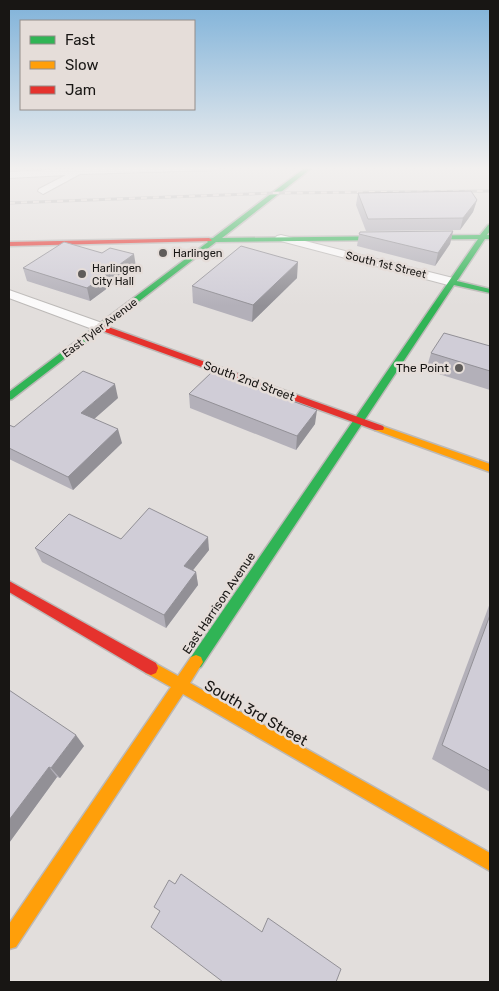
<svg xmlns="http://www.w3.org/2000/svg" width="499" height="991" font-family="Rubik,sans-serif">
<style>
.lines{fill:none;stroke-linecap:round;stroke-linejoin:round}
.street-casing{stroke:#bcb9b7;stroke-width:2}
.fast-casing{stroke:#bcb9b7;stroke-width:3}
.slow-casing{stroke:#bcb9b7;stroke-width:3}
.jam-casing{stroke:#bcb9b7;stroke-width:3}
.street{fill:#fbfafa;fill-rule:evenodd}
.fast{fill:#30b455;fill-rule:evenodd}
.slow{fill:#ff9f0a;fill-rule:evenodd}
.jam{fill:#e5322d;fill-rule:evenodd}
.rail-casing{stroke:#bbbaba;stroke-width:3}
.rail{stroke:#e5ddd9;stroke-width:2;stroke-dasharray:6;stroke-linecap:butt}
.wall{fill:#b3b0b9}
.shaded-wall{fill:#929096}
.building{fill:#d0cdd7;stroke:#929096}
.poi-dot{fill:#5f5c5a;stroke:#e5ddd9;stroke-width:2}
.labels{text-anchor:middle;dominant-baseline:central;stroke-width:5;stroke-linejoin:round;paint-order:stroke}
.far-poi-label{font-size:11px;fill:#181614;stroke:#e5ddd9;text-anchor:start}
.far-street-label{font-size:11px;fill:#181614;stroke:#e5ddd9}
.poi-label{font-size:12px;fill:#181614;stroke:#e5ddd9;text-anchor:end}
.street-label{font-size:12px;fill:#181614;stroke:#e5ddd9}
.near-street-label{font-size:15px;fill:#181614;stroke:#e5ddd9}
</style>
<rect width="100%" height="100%" fill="#e2dedc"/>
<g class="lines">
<g class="street-casing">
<g id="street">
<polygon points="221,167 217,170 80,174 43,194 38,191 39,189 66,175 9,178 9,172 102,167"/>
<polygon points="281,235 457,279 458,282 452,286 277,240 275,238 277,236"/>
<polygon points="9,290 105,324 107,327 100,331 95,330 9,298"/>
</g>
</g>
<g class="fast-casing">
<polygon id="fast" points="306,167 313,167 222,238 480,235 488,225 490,224 490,231 487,235 490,235 490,239 485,239 457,281 490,289 490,293 454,285 201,667 196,669 191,667 189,662 191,657 478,239 216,242 12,399 9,400 9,392 208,242 206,240 207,239 213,238"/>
</g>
<g class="slow-casing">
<g id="slow">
<polygon points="379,425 490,464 490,472 375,430 374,428 375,426"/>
<polygon points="196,655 201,657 203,662 190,683 490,853 490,871 183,694 16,947 9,949 9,924 171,687 146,673 144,668 146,663 151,661 178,676 191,657"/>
</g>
</g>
<g class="jam-casing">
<g id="jam">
<polygon points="209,238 212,240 211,241 9,246 9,242"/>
<polygon points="100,324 383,426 384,428 383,430 375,430 97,329 96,327"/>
<polygon points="9,581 156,663 158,668 156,673 151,675 146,673 9,592"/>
</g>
</g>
<use href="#street" class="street"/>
<use href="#fast" class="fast"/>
<use href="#slow" class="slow"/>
<use href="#jam" class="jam"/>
<g class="rail-casing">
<polyline id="rail" points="9,203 274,193 490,191"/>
</g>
<use href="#rail" class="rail"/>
</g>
<g class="wall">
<polygon points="358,193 477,200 473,212 460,230 366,231 356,205"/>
<polygon points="453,231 450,244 435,266 357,246 359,234"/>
<polygon points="102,253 136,267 90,301 27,281 23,268"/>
<polygon points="297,278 252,322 193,303 192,286"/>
<polygon points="490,346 490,390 426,370 431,353"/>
<polygon points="189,394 315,424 296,450 190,408"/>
<polygon points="118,398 94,419 122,443 73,490 9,459 9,425 14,427"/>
<polygon points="121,539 209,550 193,570 196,572 198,585 166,628 42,562 35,548"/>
<polygon points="490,603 490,792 432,759"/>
<polygon points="9,690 84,746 60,778 57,777 9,843"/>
</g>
<g class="shaded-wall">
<polygon points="477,200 473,212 460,230 463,218"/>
<polygon points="453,231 450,244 435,266 438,253"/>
<polygon points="134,254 136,267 90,301 87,288"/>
<polygon points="298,262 297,278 252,322 253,305"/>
<polygon points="115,384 118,398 85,427 81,413"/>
<polygon points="317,410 315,424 296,450 297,436"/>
<polygon points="118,429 122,443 73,490 68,477"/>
<polygon points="208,537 209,550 186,579 184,566"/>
<polygon points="196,572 198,585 166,628 164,615"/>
<polygon points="76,735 84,746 60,778 51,768"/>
<polygon points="49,767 57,777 9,843 9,820"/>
</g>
<g class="building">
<polygon points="471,191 477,200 463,218 368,219 358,193"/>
<polygon points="453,231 438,253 359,234 360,232"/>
<polygon points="64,242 102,253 110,248 134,254 87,288 23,268"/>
<polygon points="241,246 298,262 253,305 192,286"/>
<polygon points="444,333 490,346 490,371 431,353"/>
<polygon points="83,371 115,384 81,413 118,429 68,477 9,448 9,425 14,427"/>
<polygon points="212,372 317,410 297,436 189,394"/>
<polygon points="149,508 208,537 184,566 196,572 164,615 35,548 69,514 121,539"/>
<polygon points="490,615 490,771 442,745"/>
<polygon points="9,690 76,735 51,768 49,767 9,820"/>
<polygon points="181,874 262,932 268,918 341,969 336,982 223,982 151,927 160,911 154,907 169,880 175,884"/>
</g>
<linearGradient id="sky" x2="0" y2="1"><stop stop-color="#7fb2d9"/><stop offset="0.55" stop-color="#f2f0ef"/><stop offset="1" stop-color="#f2f0ef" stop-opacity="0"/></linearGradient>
<rect width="499" height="306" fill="url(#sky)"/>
<g class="poi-dot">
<circle cx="163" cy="253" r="5"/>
<circle cx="82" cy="274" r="5"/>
<circle cx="459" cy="368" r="5"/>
</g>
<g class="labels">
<g class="far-poi-label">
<text x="173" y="253">Harlingen</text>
<text x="92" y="268">Harlingen<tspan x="92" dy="13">City Hall</tspan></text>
</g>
<g class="far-street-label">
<text transform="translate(386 265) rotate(14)">South 1st Street</text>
<text transform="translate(100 328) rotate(-37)">East Tyler Avenue</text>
</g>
<g class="poi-label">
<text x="449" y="368">The Point</text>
</g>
<g class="street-label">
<text transform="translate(249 381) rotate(20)">South 2nd Street</text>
<text transform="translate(219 603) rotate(-56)">East Harrison Avenue</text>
</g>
<g class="near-street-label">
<text transform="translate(256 713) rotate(30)">South 3rd Street</text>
</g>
</g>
<rect width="499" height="991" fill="none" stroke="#181614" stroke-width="20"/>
<rect x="20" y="20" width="175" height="90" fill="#e5ddd9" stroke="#938d8a"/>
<rect x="30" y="36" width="25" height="8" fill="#30b455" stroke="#938d8a"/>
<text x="65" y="45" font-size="15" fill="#181614">Fast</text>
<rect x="30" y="61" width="25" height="8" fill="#ff9f0a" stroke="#938d8a"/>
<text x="65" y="70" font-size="15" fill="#181614">Slow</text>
<rect x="30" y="86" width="25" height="8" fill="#e5322d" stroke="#938d8a"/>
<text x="65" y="95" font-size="15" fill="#181614">Jam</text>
</svg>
